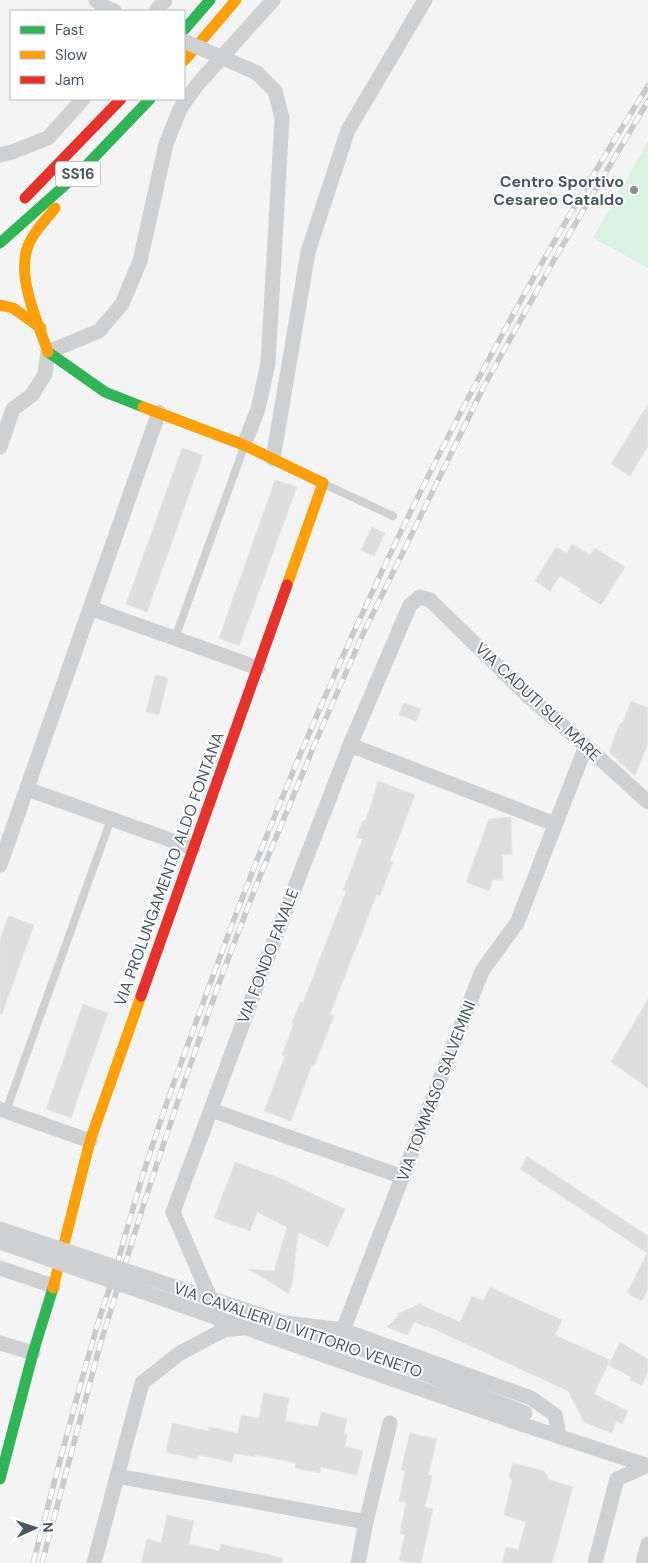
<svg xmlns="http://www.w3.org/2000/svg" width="648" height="1563" font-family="'DM Sans',sans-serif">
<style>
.green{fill:#d9f2e3}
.building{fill:#ddddde;stroke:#e5e6e7}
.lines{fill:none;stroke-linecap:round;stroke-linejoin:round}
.lane{stroke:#ced0d2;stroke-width:8}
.street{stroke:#ced0d2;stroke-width:15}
.fast{stroke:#30b455;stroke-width:11}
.slow{stroke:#ff9f0a;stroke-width:11}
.jam{stroke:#e5322d;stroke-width:11}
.rail-casing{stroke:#c9cacc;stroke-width:5.5}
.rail{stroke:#fff;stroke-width:4;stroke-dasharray:11;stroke-linecap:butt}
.street-bridge{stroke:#ced0d2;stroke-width:15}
.poi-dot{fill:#868d94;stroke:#fff;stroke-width:2}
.labels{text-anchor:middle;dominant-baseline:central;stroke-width:4;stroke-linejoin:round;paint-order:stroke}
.shield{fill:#fff;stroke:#808990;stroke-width:1}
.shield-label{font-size:15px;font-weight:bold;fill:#4a5661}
.poi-label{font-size:16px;font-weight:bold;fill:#4a5661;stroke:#fff;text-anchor:end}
.street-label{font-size:16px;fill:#4a5661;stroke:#fff}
</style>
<rect width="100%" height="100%" fill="#f4f4f4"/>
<polygon class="green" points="648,141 648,268 593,238"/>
<g class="building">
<polygon points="648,404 648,446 630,476 611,464"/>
<polygon points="182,448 203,455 147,612 126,604"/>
<polygon points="275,480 297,487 239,646 219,638"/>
<polygon points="372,527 385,533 374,556 361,550"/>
<polygon points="572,544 590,555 595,548 625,567 601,605 579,591 581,589 560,576 550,591 535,581 556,547 567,553"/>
<polygon points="155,675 168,678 159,715 146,712"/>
<polygon points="631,701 648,708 648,743 635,776 609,752 620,723 622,724"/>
<polygon points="404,703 421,709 416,721 399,715"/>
<polygon points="378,781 415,795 390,861 393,862 380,896 377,894 330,1014 334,1016 314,1066 312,1065 291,1121 264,1111 285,1056 282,1055 294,1023 292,1023 300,1002 303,1003 346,891 343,890 363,839 356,837 363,820 365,821 374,797 373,797"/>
<polygon points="511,817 512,854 502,855 503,880 493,880 489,891 466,882 489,819"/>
<polygon points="9,916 34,925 2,1014 0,1014 0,939"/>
<polygon points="648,999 648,1088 611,1062"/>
<polygon points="83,1004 108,1013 71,1118 46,1109"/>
<polygon points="527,1156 648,1236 648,1289 642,1301 630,1295 631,1293 627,1293 647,1253 520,1169"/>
<polygon points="235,1162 282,1179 345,1209 328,1247 298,1232 293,1281 289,1294 249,1269 274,1271 287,1227 257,1212 250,1231 214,1218"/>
<polygon points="490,1287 562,1320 555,1335 610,1360 594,1394 628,1411 622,1424 616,1421 612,1433 584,1422 568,1391 427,1326 426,1327 414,1322 408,1335 387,1327 399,1315 397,1314 422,1303 421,1305 460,1322 472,1296 483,1301"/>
<polygon points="620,1342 648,1359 648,1371 642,1385 630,1380 631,1377 609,1365"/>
<polygon points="264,1393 289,1398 285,1421 318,1427 321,1412 347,1419 344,1434 347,1435 345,1446 363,1451 357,1475 321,1467 320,1473 295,1468 296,1463 256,1455 255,1457 234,1453 232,1462 198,1455 197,1459 166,1452 172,1423 208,1431 209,1427 238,1433 241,1415 259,1418"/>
<polygon points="410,1433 437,1439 428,1475 432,1476 425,1507 433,1509 421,1563 410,1563 399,1560 405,1535 400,1533 406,1502 399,1501 405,1471 401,1470"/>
<polygon points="513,1463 544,1471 550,1480 573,1487 552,1563 502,1563 506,1547 518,1550 526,1522 504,1515 512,1481 509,1475"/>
<polygon points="167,1515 194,1521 189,1544 219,1551 221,1544 283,1558 282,1563 141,1563 147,1539 161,1543"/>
</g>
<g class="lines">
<g class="lane">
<polyline points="324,484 393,516"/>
<polyline points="175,638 244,447"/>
<polyline points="6,1111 111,819"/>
</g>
<g class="street">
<polyline points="96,0 104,7 114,11"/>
<polyline points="156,11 165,0"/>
<polyline points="0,155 12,152 48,138 83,99"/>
<polyline points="244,445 258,409 268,363 282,118 275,91 257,73"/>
<polyline points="0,447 13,409 32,395 45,374 48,352 99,331 122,304 140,261 166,144 180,109 197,85 273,0"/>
<polyline points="273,459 308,252 348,130 425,0"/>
<polyline points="90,608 258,668"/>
<polyline points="350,745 555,824"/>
<polyline points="27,789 193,848"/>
<polyline points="0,865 159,412"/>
<polyline points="0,1109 90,1141"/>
<polyline points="211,1110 403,1177"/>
<polyline points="0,1268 53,1286"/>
<polyline points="224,1330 173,1212 257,985 350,745 410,605 420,597 430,600 528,696 586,746 648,802"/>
<polyline points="343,1330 531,1398 555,1415 558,1428"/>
<polyline points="0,1343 33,1353"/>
<polyline points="521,1424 648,1466"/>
<polyline points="117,1476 366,1522 358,1563"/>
<polyline points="366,1522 390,1423"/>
<polyline points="94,1563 142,1383 180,1353 224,1330 286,1323 343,1330 482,971 517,923 586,746"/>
<polyline points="595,1563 617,1479 646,1466"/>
<polyline points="643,1563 648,1544"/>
</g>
<g class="fast">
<polyline points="184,30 210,0"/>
<polyline points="0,243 83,169 150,99"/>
<polyline points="48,352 105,392 143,407"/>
<polyline points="0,1479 33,1353 53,1288"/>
</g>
<g class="slow">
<polyline points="184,61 236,0"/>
<polyline points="0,305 13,308 41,328"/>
<path d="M48 352C38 323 16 277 28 246 33 232 46 220 55 208"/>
<polyline points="143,407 244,445 323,483 287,585"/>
<polyline points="53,1288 90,1141 141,996"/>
</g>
<g class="jam">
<polyline points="25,198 121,99"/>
<polyline points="141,996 287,585"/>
</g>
<g class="rail-casing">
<g id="rail">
<path d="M33 1563C53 1488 72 1412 94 1337 100 1314 109 1291 116 1268 123 1244 129 1221 136 1198 157 1126 184 1055 210 984 324 671 470 368 648 86"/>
<polyline points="42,1563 100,1345 146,1197 184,1083 223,972 258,881 316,741 362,636 485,384 558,253 648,101"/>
</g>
</g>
<use href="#rail" class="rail"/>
<g class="street-bridge">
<polyline points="184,41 257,73"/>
<polyline points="0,1229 351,1345 525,1413"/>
<polyline points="0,1242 521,1424"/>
</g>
</g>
<circle class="poi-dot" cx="634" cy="190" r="5"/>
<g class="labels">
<rect class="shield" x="55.5" y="161.5" width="45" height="25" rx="4"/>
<g class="shield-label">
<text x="78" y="174">SS16</text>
</g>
<g class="poi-label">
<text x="624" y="181">Centro Sportivo<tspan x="624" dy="18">Cesareo Cataldo</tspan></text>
</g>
<g class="street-label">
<text transform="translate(538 702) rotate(43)">VIA CADUTI SUL MARE</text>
<text transform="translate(169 869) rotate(-70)">VIA PROLUNGAMENTO ALDO FONTANA</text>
<text transform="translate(268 956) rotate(-69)">VIA FONDO FAVALE</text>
<text transform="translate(436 1091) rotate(-69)">VIA TOMMASO SALVEMINI</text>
<text transform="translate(298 1330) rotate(19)">VIA CAVALIERI DI VITTORIO VENETO</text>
</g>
</g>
<rect x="10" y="10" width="175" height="90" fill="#ffffff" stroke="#b7bbc0"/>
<rect x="20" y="26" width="25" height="8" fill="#30b455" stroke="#b7bbc0"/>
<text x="55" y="35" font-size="15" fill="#4a5661">Fast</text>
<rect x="20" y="51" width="25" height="8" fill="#ff9f0a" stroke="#b7bbc0"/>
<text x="55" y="60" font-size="15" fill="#4a5661">Slow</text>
<rect x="20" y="76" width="25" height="8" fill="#e5322d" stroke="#b7bbc0"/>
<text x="55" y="85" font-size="15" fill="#4a5661">Jam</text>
<g transform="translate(35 1528) rotate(87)" stroke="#ffffff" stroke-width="4" paint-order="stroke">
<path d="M0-4L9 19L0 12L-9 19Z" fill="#4a5661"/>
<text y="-8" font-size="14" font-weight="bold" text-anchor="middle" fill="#4a5661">N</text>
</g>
</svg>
